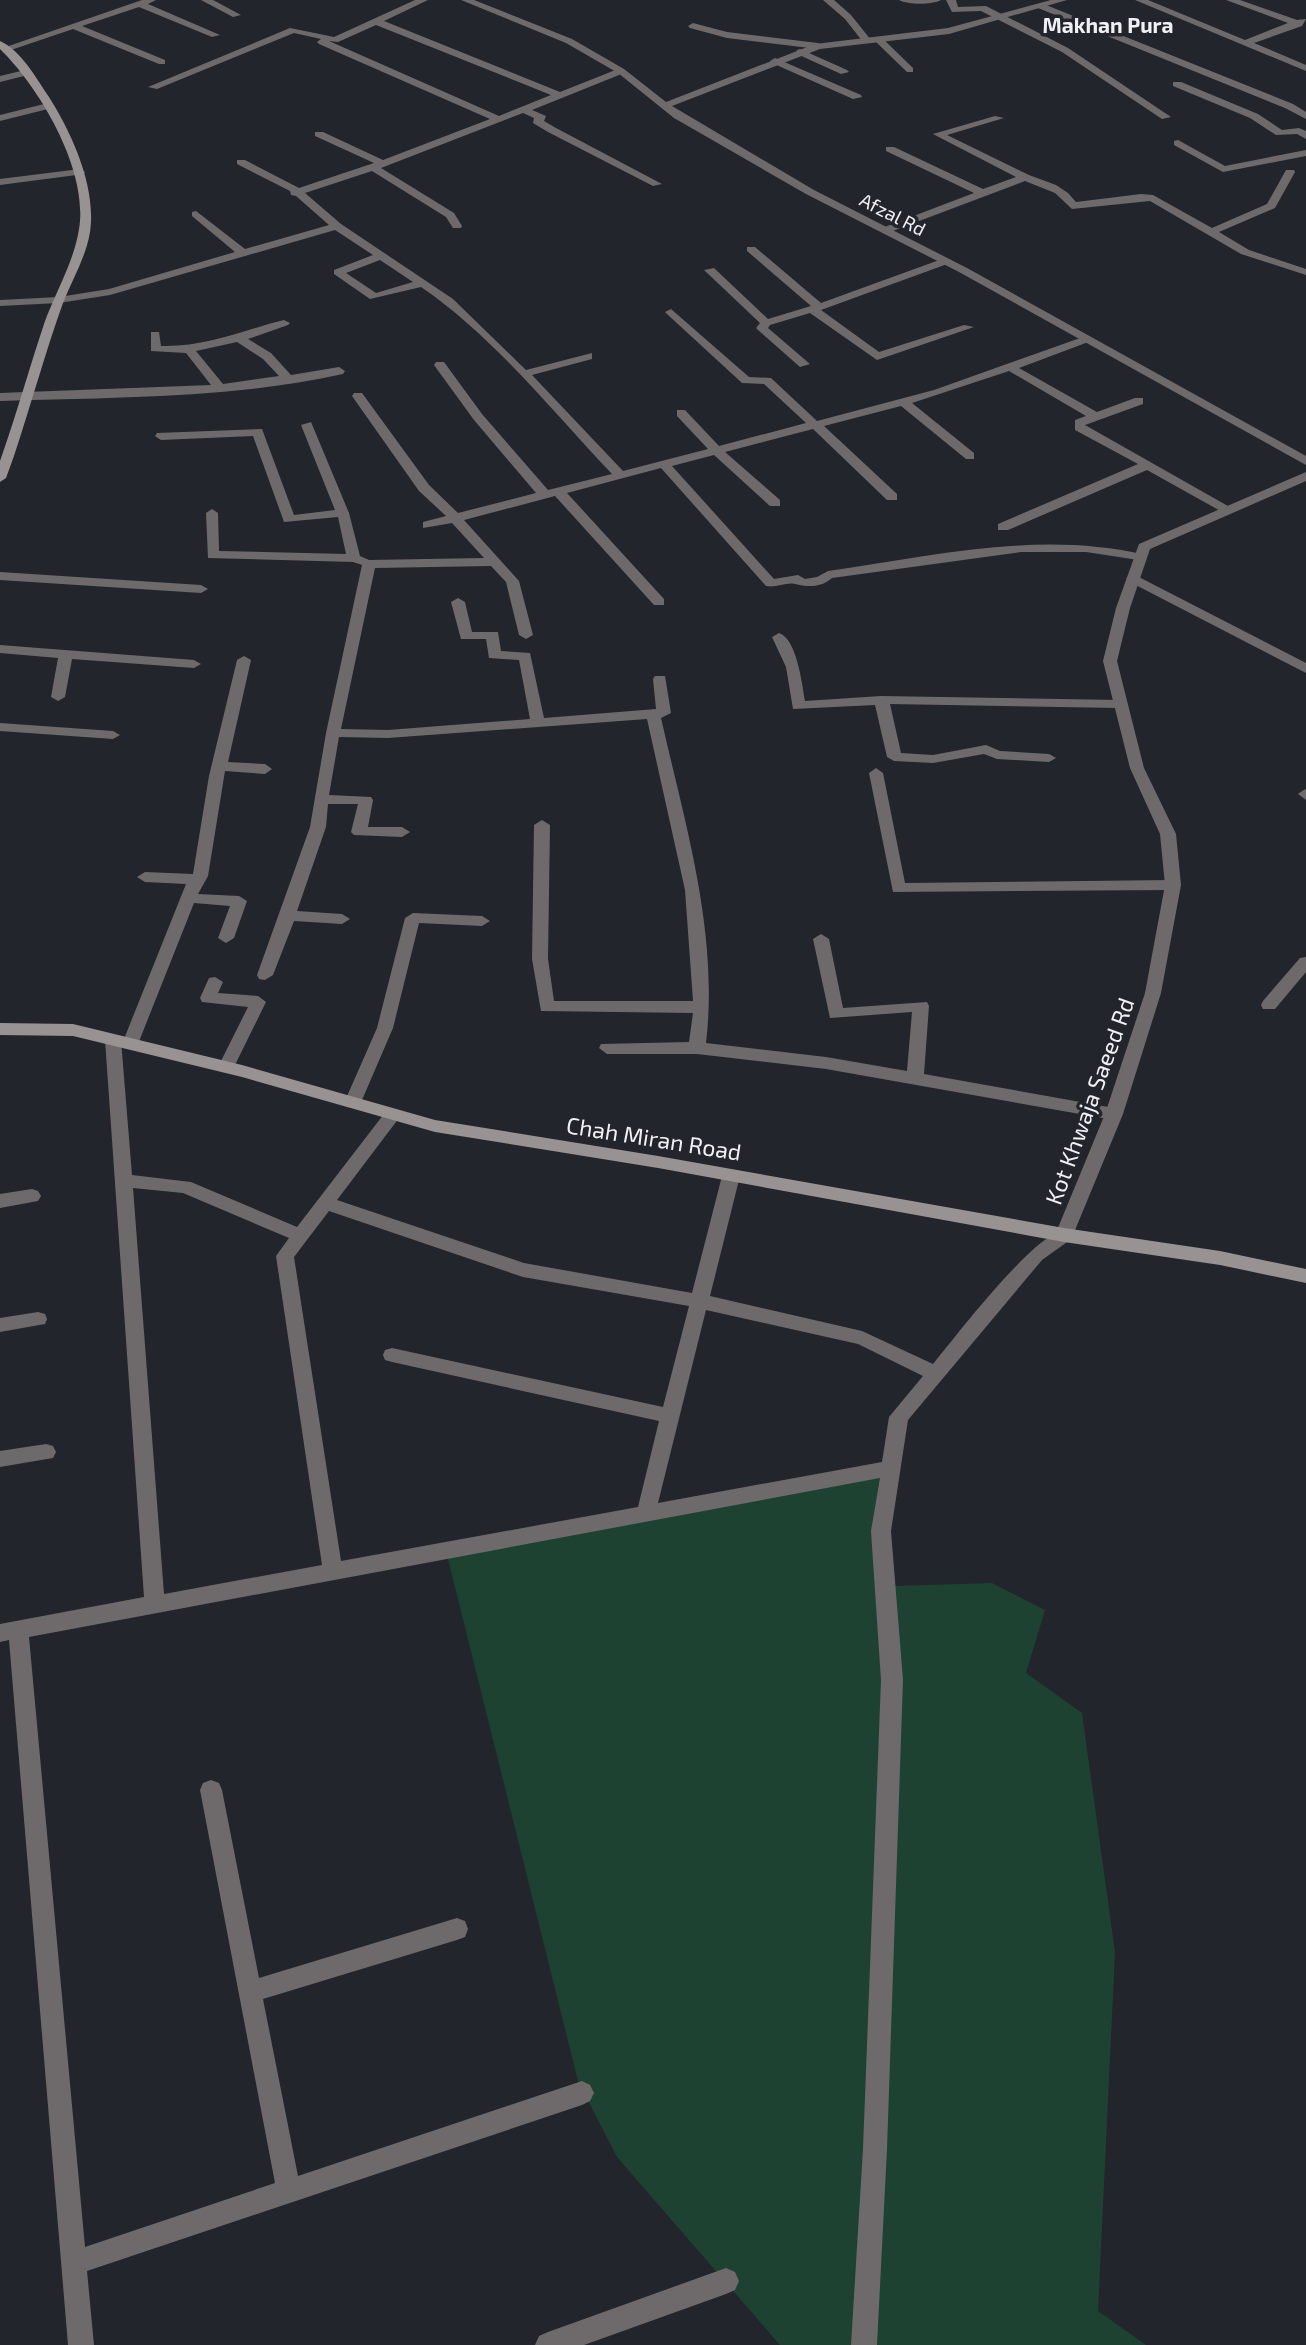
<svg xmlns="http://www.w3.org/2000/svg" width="1306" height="2345" font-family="'Exo 2',sans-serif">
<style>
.green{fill:#1e4231}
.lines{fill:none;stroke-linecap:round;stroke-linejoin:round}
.minor{fill:#6e6a6b;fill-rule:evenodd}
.tertiary{fill:#6e6a6b;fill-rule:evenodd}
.secondary{fill:#989292;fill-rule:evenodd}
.labels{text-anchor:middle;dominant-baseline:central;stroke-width:7;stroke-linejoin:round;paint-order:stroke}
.far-street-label{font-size:19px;fill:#eff1f5;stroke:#22252b}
.far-neighbourhood-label{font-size:21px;font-weight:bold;fill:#eff1f5;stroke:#22252b}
.street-label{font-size:23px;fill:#eff1f5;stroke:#22252b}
</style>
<rect width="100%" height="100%" fill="#22252b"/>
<polygon class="green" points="891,1468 881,1531 894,1586 992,1583 1045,1610 1026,1673 1082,1713 1115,1952 1098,2311 1146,2345 780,2345 617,2157 578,2081 446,1551"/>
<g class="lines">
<g class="minor">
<polygon points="142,0 156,0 148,4 220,35 212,37 139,7 82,26 165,60 165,64 159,64 73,29 8,51 0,49"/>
<polygon points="201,0 213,0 241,15 233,17"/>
<path d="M415 0H428L384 21 560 92 618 69H624V73L532 110 546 116 544 121 556 128 662 184 653 186 548 132 533 123 534 118 523 113 381 168 454 213 462 226 461 228H453L446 217 372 171 305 193 341 224 453 299 526 370 592 353V359L532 375 623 471 708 449 677 416V410H685L719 446 806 423 764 384 742 383 667 314 665 312 671 309 749 377 771 378 817 421 934 390 1083 337H1091V341L1019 368 1097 412 1135 398H1143V404L1085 425 1235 510 1229 514 1224 513 1147 470 1008 530H998V524L1138 464 1075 430V420L1086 416 1009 371 912 403 974 453V459H966L901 406 824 426 897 494V500H887L813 429 725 452 780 500V506H770L714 455 672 466 774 579 798 575 805 579 817 577 828 571C933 556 1040 530 1145 555V561L1086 552H1021L832 578C821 588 807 587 795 584 786 582 776 588 766 586L661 468 567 493 664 599V605H654L555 496 464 520 519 581 533 635 526 639 519 635 506 582 491 566 375 568 341 729 388 730 530 719 519 660 489 658 486 639H461L451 602 458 598 465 602 472 632H498L501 651 530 653 544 718 656 709 653 679 655 676H665L671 713 661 718C685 824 719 933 706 1043L826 1057 907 1071 912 1012 830 1018 813 939 821 934 829 939 843 1008 927 1002 929 1006 924 1074 1114 1108 1123 1114 1120 1118 1114 1120 826 1069 697 1054H607L599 1048 601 1044 689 1042 693 1013 541 1011 532 959 534 825 542 820 550 825 548 959 554 1001H693L685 890 647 719 388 738 339 737 329 795 371 797 373 800 368 827H402L410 832 402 837 354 835 351 832 358 804H328L326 827 297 911 342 914 350 919 342 924 294 921 273 975 265 980 259 979 257 975 310 827 326 733 362 565 353 562 208 558 206 513 212 509 218 513 219 551 346 554 338 517 284 522 253 436 161 440 155 436 157 433 262 429 294 515 335 510 301 425 311 422 349 513 360 556 369 560 484 558 452 523 423 528V522L446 516 419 491 352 396 354 393H362L429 485 458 513 536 493 474 420 434 365 436 362H444L482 414 548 490 612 474C551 410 493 336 421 287L370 299 334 274V270L373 255 335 230 110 295 59 303 0 306V300L59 297 109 289 235 252 192 216V212L196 211 245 249 329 225 296 196 291 195 290 191 237 164V160H245L299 188 374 163 315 136V132H323L383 160 490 119 319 44 317 42 321 39 294 33 157 89 148 87 290 28 334 37ZM376 25 551 95 499 116 329 41 338 42ZM380 260 413 282 376 293 346 273Z"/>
<polygon points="823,0 834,0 851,15 871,40 869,42 863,42 845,19"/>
<path d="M899 0H941C931 5 909 5 899 0Z"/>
<polygon points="946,0 956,0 958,7 986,6 1068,48 1171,117 1162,119 1062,52 981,11 952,12"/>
<polygon points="1135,0 1148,0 1245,40 1288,23 1226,0 1240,0 1297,20 1306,19 1302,26 1254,43 1306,65 1306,71"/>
<polygon points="1041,3 1293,104 1306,112 1306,119 1285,108 1038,8 1036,6"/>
<polygon points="693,23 727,32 818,43 823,46 818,49 727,38 690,28 688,26"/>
<polygon points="875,37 881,37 913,68 913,72 907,72 875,41"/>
<polygon points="800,49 847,70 849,72 841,74 797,54 797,50"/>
<polygon points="775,58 861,95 862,97 853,99 772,63 770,61"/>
<polygon points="25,70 30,73 28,75 0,82 0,76"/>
<polygon points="1173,82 1181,82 1258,114 1282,130 1299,128 1306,131 1306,139 1297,134 1276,135 1250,118 1173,86"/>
<polygon points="48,103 52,104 52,108 0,121 0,115"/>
<polygon points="995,116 1004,118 947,135 1029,175 1056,185 1068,193 1076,202 1141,194 1153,195 1212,228 1267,204 1286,170 1294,170 1295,172 1275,208 1219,232 1249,250 1306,269 1306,275 1241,254 1150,201 1072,209 1055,193 1025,181 890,232 882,232 882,228 974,193 886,151 886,147 894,147 983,189 1016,177 933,134"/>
<polygon points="1178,140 1225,166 1306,150 1306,156 1223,172 1174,145 1174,141"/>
<polygon points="747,247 755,247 821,303 942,259 950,259 950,263 821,310 879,352 964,325 974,327 877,360 810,313 770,325 768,328 810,364 800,367 758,330 756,328 760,323 704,270 714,268 768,319 811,306 747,251"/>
<path d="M284 320 290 323 288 325 248 339 271 353 291 375 339 367 345 371 343 374C231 399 114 397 0 401V393L211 385 186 353 151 351V332H159L161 346C207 347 240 331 284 320ZM237 342 263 359 279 376 223 384 196 351Z"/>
<polygon points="0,572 201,585 208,589 201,593 0,580"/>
<polygon points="1133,574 1306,663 1306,673 1128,581 1126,578"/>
<path d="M779 633C797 639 802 684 805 701L881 696 1119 700 1126 704 1119 708 890 704 901 753 933 755 986 745 1000 751 1049 754 1056 758 1049 762 997 759 984 754 933 763 894 761 887 757 875 705 793 709 786 667 772 637Z"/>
<polygon points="0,645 194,660 201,664 194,668 72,659 65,697 58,701 51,697 58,658 0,653"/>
<polygon points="244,656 251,660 228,762 265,764 272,769 265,774 225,771 208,876 198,894 239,896 247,901 234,938 226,943 218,938 230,906 194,903 138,1044 136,1048 124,1048 122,1044 186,884 145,882 137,877 145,872 193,874 209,776 237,660"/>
<polygon points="0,723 113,731 120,735 113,739 0,731"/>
<polygon points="876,768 883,773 905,883 1173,880 1181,885 1173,890 893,892 869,773"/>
<polygon points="1305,789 1306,790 1306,800 1298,794"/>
<polygon points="413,913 482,916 490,921 482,926 419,923 393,1028 359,1107 347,1107 344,1103 377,1028 405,918"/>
<polygon points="1306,957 1306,972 1275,1009 1263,1009 1261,1005 1263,1001 1300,958"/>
<polygon points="215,977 223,982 218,993 258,996 266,1002 234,1067 226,1073 218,1067 248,1007 202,1002 200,998 209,978"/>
<path d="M113 1034 121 1040 132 1175 191 1182 297 1227 387 1110H399L402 1114 399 1118 337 1200 524 1263 692 1293 722 1176 725 1171H737L740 1176 710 1296 862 1331 933 1364C953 1340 1042 1222 1070 1230L1073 1235 1070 1240 1042 1260 908 1420 891 1531 903 1680 887 2149 877 2345H851L863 2149 881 1680 871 1531 880 1478 29 1637 85 2247 275 2183 200 1790 203 1783 211 1780 219 1783 222 1790 259 1978 457 1918 465 1921 468 1929 465 1937 457 1940 263 1999 298 2176 582 2081 590 2085 594 2093 590 2101 582 2105 87 2271 94 2345H68L9 1640 0 1642V1624L144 1597 105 1040ZM133 1188 183 1193 289 1238 276 1256 322 1565 164 1594ZM329 1211 523 1277 689 1306 663 1407 392 1348 385 1350 383 1355 385 1360 392 1362 659 1421 638 1507 341 1561 294 1257ZM706 1310 858 1344 923 1376 889 1417 882 1462 658 1503Z"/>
<polygon points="32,1189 38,1191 41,1196 38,1201 0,1208 0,1194"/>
<polygon points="38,1312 45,1314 47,1319 45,1324 0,1332 0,1318"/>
<polygon points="46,1444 53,1446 56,1452 53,1458 0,1467 0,1451"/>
<polygon points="726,2268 735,2272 739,2281 735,2290 726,2294 584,2345 535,2345 539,2336 548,2332"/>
</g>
<g class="tertiary">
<polygon points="461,0 474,0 572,39 624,69 666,102 815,44 948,28 1051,0 1067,0 949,34 820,49 672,106 814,190 967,268 1306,456 1306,465 959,272 806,194 674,118 618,73 566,43"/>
<polygon points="80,169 85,172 84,174 0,185 0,179"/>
<polygon points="1306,472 1306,481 1150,549 1130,608 1117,661 1144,768 1176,834 1181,885 1161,993 1123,1114 1073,1235 1070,1240 1058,1240 1055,1235 1105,1114 1145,993 1165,885 1160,834 1130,768 1103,661 1116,608 1139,544"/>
</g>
<g class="secondary">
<path d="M0 41C21 50 36 78 49 97 71 132 93 180 91 222 90 251 73 277 63 303 45 353 31 405 14 456L6 478 0 482V461C16 416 29 369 44 324 55 293 74 262 79 229 89 171 40 88 0 49Z"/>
<polygon points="0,1023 73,1024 242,1065 435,1120 658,1156 1064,1228 1220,1251 1306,1269 1306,1283 1220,1265 1064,1242 658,1168 435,1132 242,1077 73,1036 0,1035"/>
</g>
</g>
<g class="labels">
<g class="far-street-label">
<text transform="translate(893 214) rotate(27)">Afzal Rd</text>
</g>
<g class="far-neighbourhood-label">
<text x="1108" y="24">Makhan Pura</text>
</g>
<g class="street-label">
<text transform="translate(1089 1101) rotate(-70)">Kot Khwaja Saeed Rd</text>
<text transform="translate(654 1138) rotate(9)">Chah Miran Road</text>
</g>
</g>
</svg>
